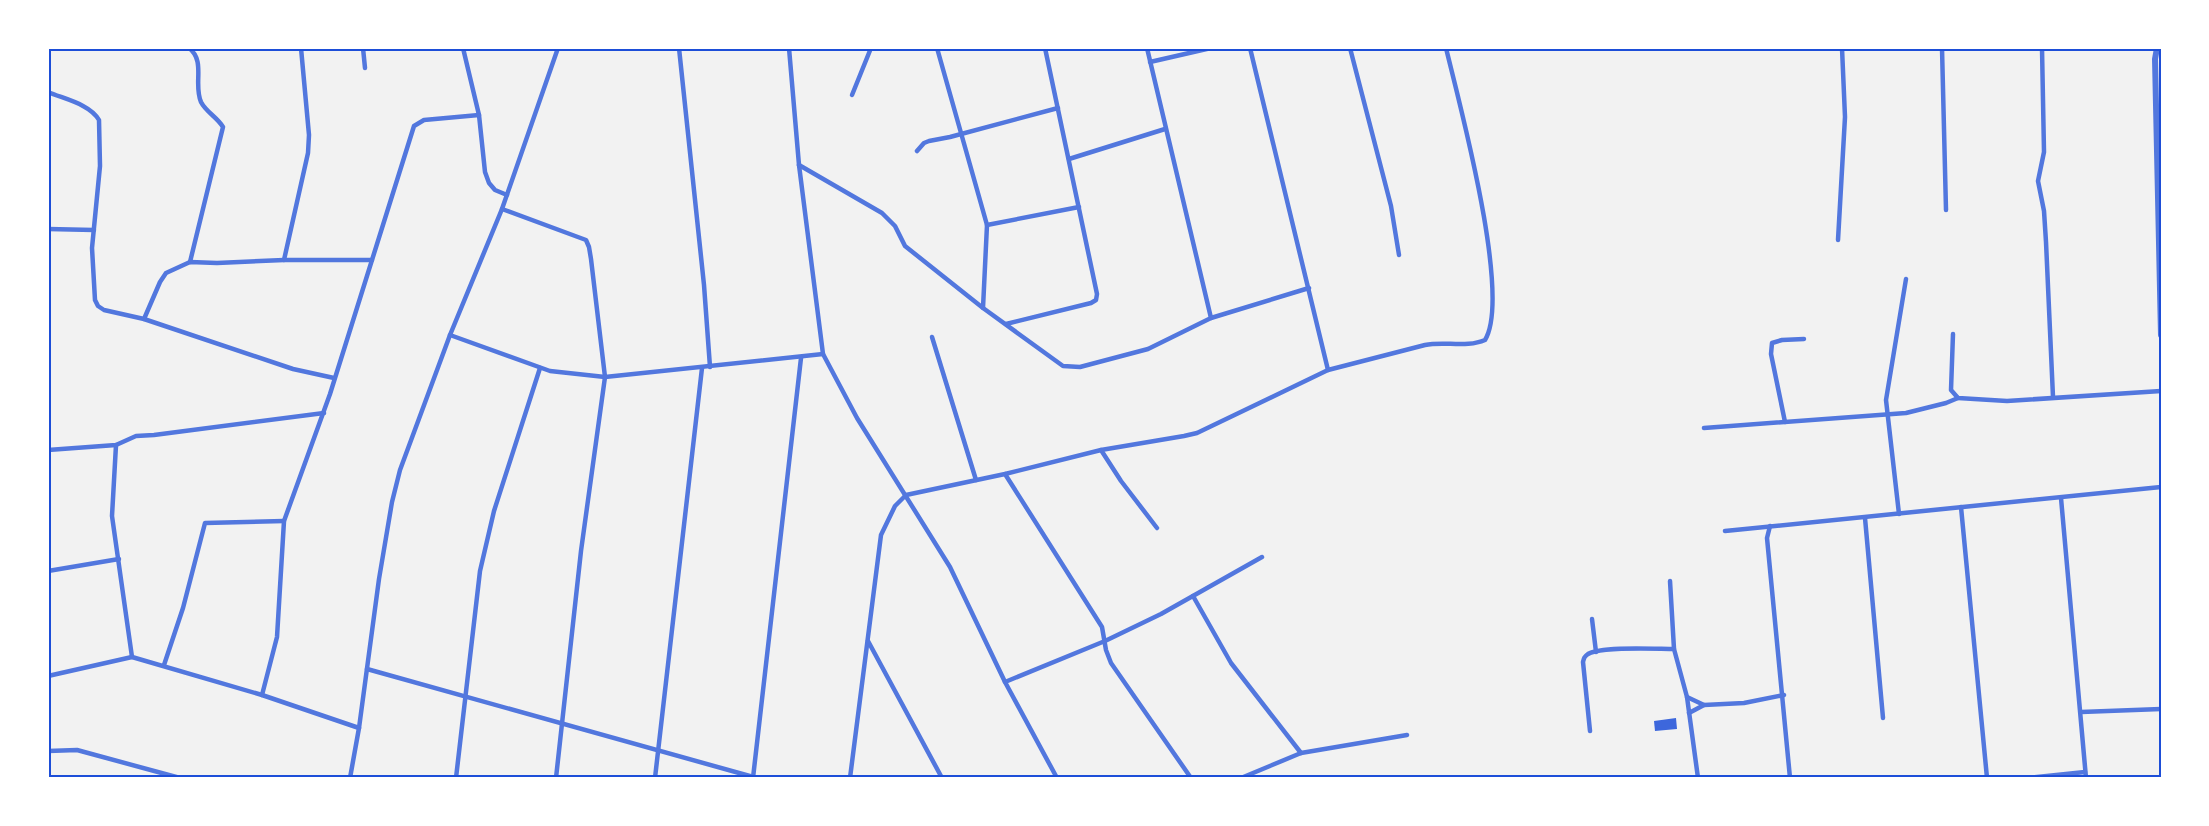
<svg xmlns="http://www.w3.org/2000/svg" width="2209" height="826" font-family="'Titillium Web',sans-serif">
<style>
.building{fill:#3d67dc}
.lines{fill:none;stroke-linecap:round;stroke-linejoin:round}
.minor{stroke:#5277de;stroke-width:4.5}
.tertiary{stroke:#5277de;stroke-width:6}
.neatline{fill:none;stroke:#1d4ed8;stroke-width:2}
</style>
<rect width="100%" height="100%" fill="#f2f2f2"/>
<polygon class="building" points="1676,718 1677,729 1655,731 1654,721"/>
<g class="lines">
<g class="minor">
<path d="M189 48C206 61 193 84 201 102 206 112 217 117 223 127L190 262"/>
<polyline points="363,48 365,68"/>
<polyline points="463,48 479,115 485,172 489,183 495,190 507,195"/>
<polyline points="679,48 704,285 710,367"/>
<polyline points="789,48 799,165 823,354 857,418 950,567 1005,682 1057,778"/>
<polyline points="937,48 987,225 983,308"/>
<polyline points="1147,48 1211,318"/>
<polyline points="1250,48 1328,370"/>
<polyline points="1350,48 1391,206 1399,255"/>
<polyline points="1942,48 1946,210"/>
<polyline points="2042,48 2044,152 2038,181 2044,211 2046,242 2053,397"/>
<polyline points="1150,62 1211,48"/>
<path d="M48 92C64 99 90 104 99 120L100 166 92 248 95 300 98 306 104 310 144 319 293 369 334 378"/>
<polyline points="852,95 871,48"/>
<polyline points="917,151 924,143 929,141 950,137 1058,108"/>
<polyline points="1069,159 1165,129"/>
<polyline points="799,165 882,213 895,226 905,246 983,308 1063,366 1080,367 1148,349 1211,318 1309,288"/>
<polyline points="502,209 586,240 589,247 591,259 605,377 581,551 556,778"/>
<polyline points="987,225 1079,207"/>
<polyline points="48,229 94,230"/>
<polyline points="1838,240 1845,117 1842,48"/>
<polyline points="284,260 308,153 309,135 301,48"/>
<polyline points="144,319 160,282 166,273 190,262 217,263 284,260 372,260"/>
<polyline points="1006,324 1091,303 1096,300 1097,294 1045,48"/>
<polyline points="1953,334 1951,390 1958,398 2007,401 2161,391"/>
<polyline points="450,335 550,371 605,377 823,354"/>
<polyline points="932,337 976,480"/>
<polyline points="1785,422 1771,354 1772,343 1782,340 1804,339"/>
<polyline points="1704,428 1906,413 1946,403 1958,398"/>
<polyline points="116,445 112,516 132,657"/>
<polyline points="48,450 116,445 136,436 154,435 324,413"/>
<polyline points="1101,450 1121,481 1157,528"/>
<polyline points="1005,474 1102,627 1106,650 1111,663 1191,778"/>
<polyline points="2061,498 2086,778"/>
<polyline points="1961,507 1987,778"/>
<polyline points="1899,514 1886,400 1906,279"/>
<polyline points="1865,518 1883,718"/>
<polyline points="1770,526 1767,538 1790,778"/>
<polyline points="1725,531 2161,487"/>
<polyline points="48,571 119,559"/>
<polyline points="1670,581 1674,649"/>
<polyline points="1193,596 1231,663 1301,753"/>
<polyline points="1592,619 1596,652"/>
<polyline points="868,641 942,778"/>
<polyline points="164,665 183,608 205,523 284,521"/>
<polyline points="367,669 757,778"/>
<polyline points="48,676 132,657 262,695 359,728"/>
<polyline points="1005,682 1105,641 1161,614 1262,557"/>
<polyline points="262,695 277,637 284,521 330,394 414,126 424,120 479,115"/>
<polyline points="1687,697 1704,705"/>
<polyline points="2081,712 2161,709"/>
<polyline points="1689,713 1704,705 1744,703 1784,695"/>
<path d="M1590 731 1583 662C1584 658 1584 657 1588 654 1601 646 1656 649 1674 649L1687 697 1698 778"/>
<polyline points="48,751 77,750 180,778"/>
<polyline points="350,778 359,728 379,579 392,502 400,470 450,335 502,209 558,48"/>
<polyline points="456,778 480,571 494,511 540,368"/>
<polyline points="655,778 702,368"/>
<polyline points="753,778 801,358"/>
<path d="M850 778 881 535 895 506 906 495 1005 474 1101 450 1184 436 1197 433 1328 370 1425 345C1444 341 1467 348 1485 340 1512 296 1459 102 1446 48"/>
<polyline points="1241,778 1301,753 1407,735"/>
<polyline points="2027,778 2085,772"/>
</g>
<polyline class="tertiary" points="2157,48 2155,59 2161,335"/>
</g>
<rect width="2209" height="826" fill="none" stroke="#ffffff" stroke-width="99"/>
<rect x="50" y="50" width="2110" height="726" class="neatline"/>
</svg>
